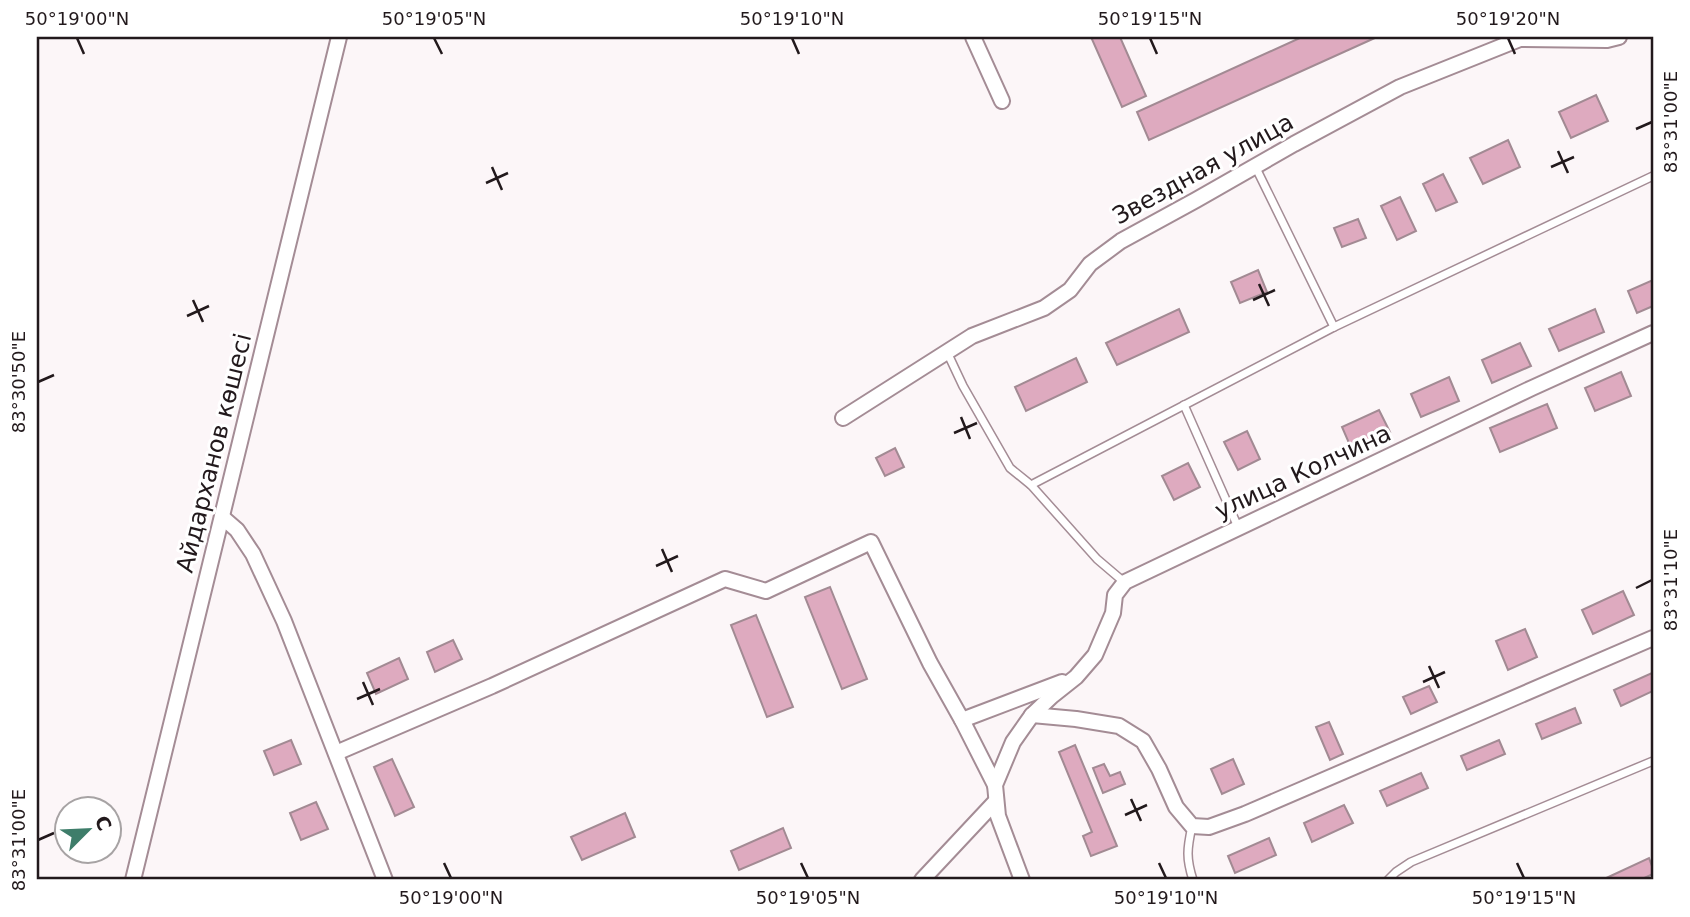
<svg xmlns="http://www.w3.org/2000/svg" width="1690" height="917" font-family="'DejaVu Sans',sans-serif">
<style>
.building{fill:#deaabf;stroke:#a28a93;stroke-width:2}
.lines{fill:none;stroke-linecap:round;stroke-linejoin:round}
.service-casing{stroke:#a48c95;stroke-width:10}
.minor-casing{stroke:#a48c95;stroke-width:18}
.service{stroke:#fff;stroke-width:7}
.minor{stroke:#fff;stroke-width:14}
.ticks{fill:none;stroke:#22191c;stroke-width:2.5}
.labels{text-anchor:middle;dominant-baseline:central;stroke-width:6;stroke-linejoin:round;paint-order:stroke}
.street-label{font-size:24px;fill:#22191c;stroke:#fff}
.neatline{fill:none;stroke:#22191c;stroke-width:2.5}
.ticks-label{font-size:18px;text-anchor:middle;fill:#22191c}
</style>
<rect width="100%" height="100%" fill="#fcf6f8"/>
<g class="building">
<polygon points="1091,37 1120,37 1146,96 1122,107"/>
<polygon points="1302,37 1377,37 1149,140 1137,112"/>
<polygon points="1596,95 1608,121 1571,138 1559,112"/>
<polygon points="1508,140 1520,167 1483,184 1470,158"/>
<polygon points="1443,174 1457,202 1436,211 1423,184"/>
<polygon points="1400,197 1416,231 1397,240 1381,206"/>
<polygon points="1358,219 1366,238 1342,247 1334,228"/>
<polygon points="1258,270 1267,292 1240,303 1231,282"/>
<polygon points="1653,280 1653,306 1637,313 1628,291"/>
<polygon points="1179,309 1189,332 1117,365 1106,343"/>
<polygon points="1595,309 1604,332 1559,351 1549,329"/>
<polygon points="1520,343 1531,366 1492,383 1482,360"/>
<polygon points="1076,358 1087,382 1026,411 1015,387"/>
<polygon points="1621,372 1631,396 1595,411 1585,388"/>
<polygon points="1449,377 1459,401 1421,417 1411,394"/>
<polygon points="1547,404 1557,428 1500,452 1490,428"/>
<polygon points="1379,410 1390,432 1352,450 1342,427"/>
<polygon points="1247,431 1260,459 1238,470 1224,442"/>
<polygon points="895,448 904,467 885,476 876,458"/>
<polygon points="1188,463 1200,487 1174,500 1162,476"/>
<polygon points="830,587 867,679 842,689 805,597"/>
<polygon points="1623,591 1634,615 1593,634 1582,610"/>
<polygon points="756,615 793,707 767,717 731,625"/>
<polygon points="1525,629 1537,657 1508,670 1496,641"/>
<polygon points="453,640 462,659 435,672 427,652"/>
<polygon points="399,658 408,679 376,694 367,673"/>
<polygon points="1652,673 1653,691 1621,706 1614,690"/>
<polygon points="1429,686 1437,702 1411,714 1403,697"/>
<polygon points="1575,708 1581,723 1542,739 1536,724"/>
<polygon points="1329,722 1343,754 1330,760 1316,727"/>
<polygon points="291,740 301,764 274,775 264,751"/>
<polygon points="1499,740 1505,754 1467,770 1461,756"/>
<polygon points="1075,745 1117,846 1091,856 1083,836 1092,832 1059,752"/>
<polygon points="392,759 414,807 395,816 374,767"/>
<polygon points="1233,759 1244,784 1222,794 1211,769"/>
<polygon points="1104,764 1110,776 1120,772 1125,784 1103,793 1093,768"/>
<polygon points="1421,773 1428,788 1387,806 1380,791"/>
<polygon points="316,802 328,829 301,840 290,813"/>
<polygon points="1344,805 1353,823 1312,842 1304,823"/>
<polygon points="625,813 635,837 582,860 571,837"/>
<polygon points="783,828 791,848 739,870 731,851"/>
<polygon points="1269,838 1276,855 1235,873 1228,856"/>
<polygon points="1649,858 1653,869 1653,874 1640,880 1602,880"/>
</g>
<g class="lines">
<g class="service-casing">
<g id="service">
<polyline points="1255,166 1334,327"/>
<polyline points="947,352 963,386 1010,468 1031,485 1097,559 1124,582"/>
<polyline points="1184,405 1238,527"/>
<polyline points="1031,485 1334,327 1653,176"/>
<path d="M1192 826C1187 849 1186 858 1193 880"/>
<polyline points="1388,880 1396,872 1411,862 1653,761"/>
</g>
</g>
<g class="minor-casing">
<g id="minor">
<polyline points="973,37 1002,101"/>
<polyline points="843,418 972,336 1044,308 1070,290 1090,264 1121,241 1196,200 1294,144 1400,87 1520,39 1607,40 1619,37"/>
<polyline points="222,517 237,530 253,554 284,621 385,880"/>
<polyline points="1032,715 1076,719 1119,726 1143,741 1159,769 1176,807 1192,826 1209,827 1245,814 1653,638"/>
<polyline points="962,720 1062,682"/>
<polyline points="336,753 492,686 725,579 766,591 871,542 930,663 962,720 995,785"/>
<polyline points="133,880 339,37"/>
<polyline points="922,880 996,801"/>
<polyline points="1022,880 998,816 995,785 1013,742 1032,715 1052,696 1076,677 1095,655 1113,613 1115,595 1125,582 1532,388 1653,333"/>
</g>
</g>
<use href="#service" class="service"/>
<use href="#minor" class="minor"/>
</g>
<path class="ticks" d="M77 38 84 54M434 38 442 54M792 38 799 54M1150 38 1157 54M1508 38 1515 54M1636 129 1652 122M1558 151 1568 173M492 167 502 190M1551 167 1574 157M486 183 508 173M1259 284 1269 306M193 300 203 322M1253 300 1275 290M187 316 209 306M38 382 54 375M961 417 970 439M954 433 977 423M662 549 672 572M656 566 678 556M1636 588 1652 580M1429 666 1439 688M363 682 373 705M1423 682 1445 672M357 699 380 689M1131 799 1141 821M1125 815 1147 805M38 840 54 833M444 863 451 878M801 863 808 878M1159 863 1166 878M1517 863 1524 878"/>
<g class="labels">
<g class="street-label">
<text transform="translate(1203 169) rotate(-29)">Звездная улица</text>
<text transform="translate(214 453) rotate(-76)">Айдарханов көшесі</text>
<text transform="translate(1303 472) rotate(-25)">улица Колчина</text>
</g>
</g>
<rect width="1690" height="917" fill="none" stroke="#ffffff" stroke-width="77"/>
<g transform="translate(88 830) rotate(66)"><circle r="33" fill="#ffffff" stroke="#a7a3a4" stroke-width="2"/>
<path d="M0-5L12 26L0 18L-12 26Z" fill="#3e7d6a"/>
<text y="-10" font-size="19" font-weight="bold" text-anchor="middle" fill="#22191c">С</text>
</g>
<rect x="38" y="38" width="1614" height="840" class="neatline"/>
<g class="ticks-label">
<text x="77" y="25">50°19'00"N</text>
<text x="434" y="25">50°19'05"N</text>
<text x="792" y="25">50°19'10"N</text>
<text x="1150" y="25">50°19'15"N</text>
<text x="1508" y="25">50°19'20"N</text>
<text transform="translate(1671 122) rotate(-90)" y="6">83°31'00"E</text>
<text transform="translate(19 382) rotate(-90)" y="6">83°30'50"E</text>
<text transform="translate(1671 580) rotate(-90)" y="6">83°31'10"E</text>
<text transform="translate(19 840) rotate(-90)" y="6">83°31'00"E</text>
<text x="451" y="904">50°19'00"N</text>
<text x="808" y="904">50°19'05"N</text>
<text x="1166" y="904">50°19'10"N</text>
<text x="1524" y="904">50°19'15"N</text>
</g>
</svg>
